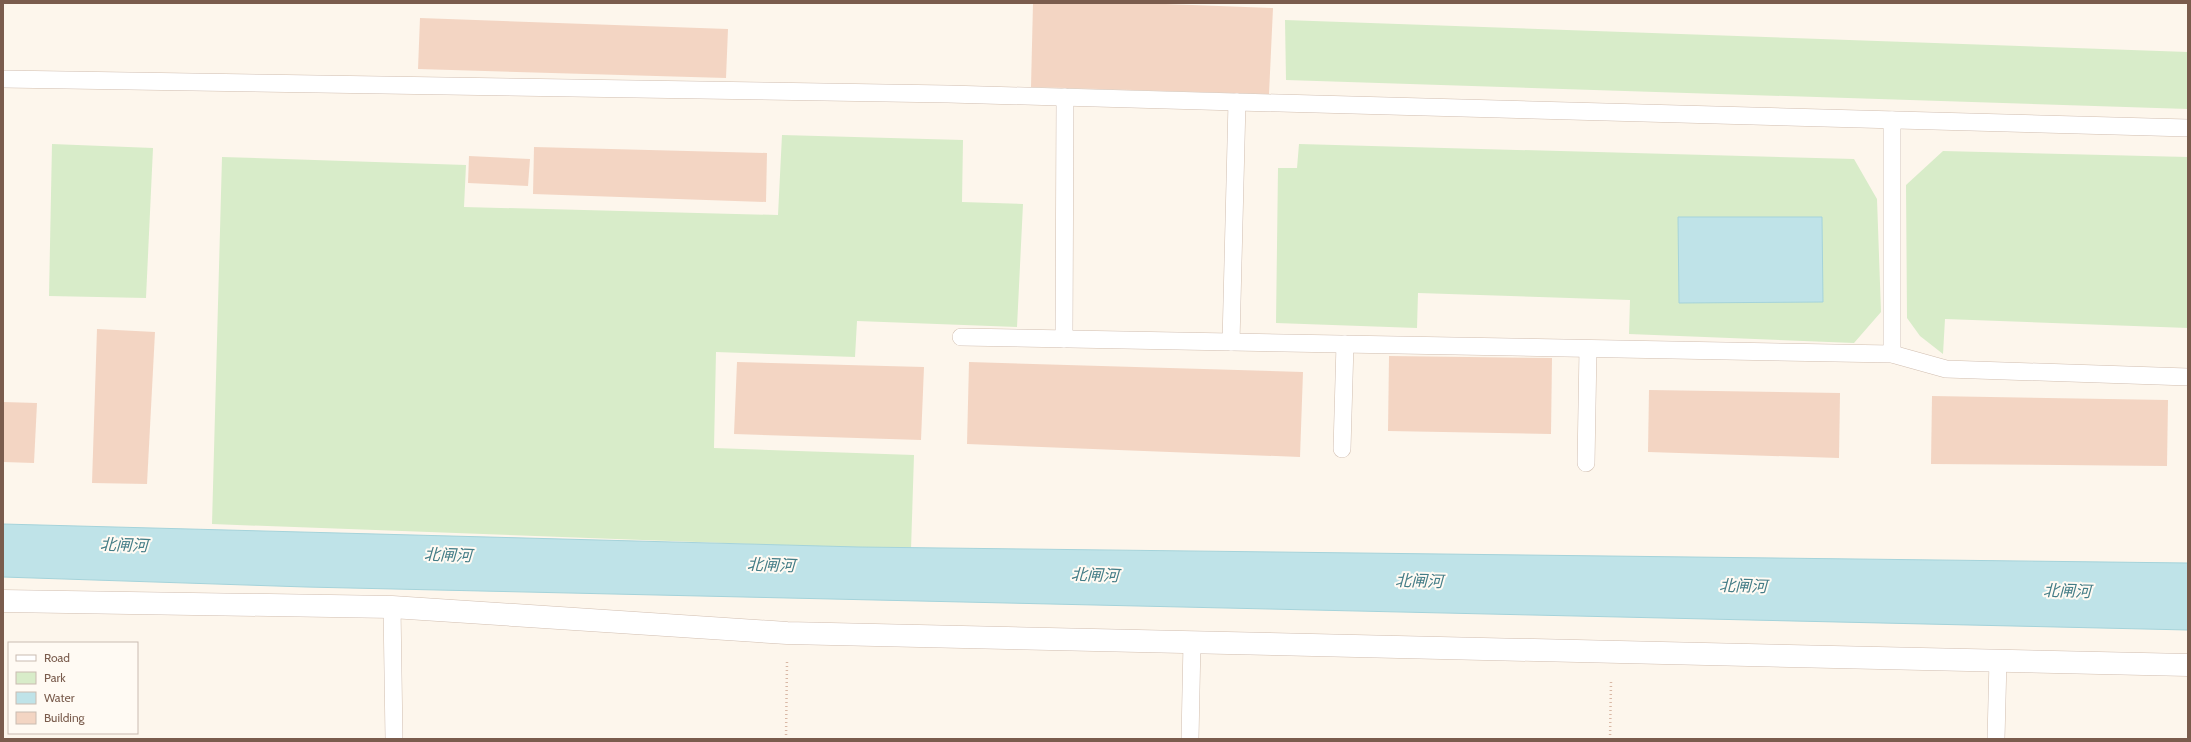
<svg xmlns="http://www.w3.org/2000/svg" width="2191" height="742" font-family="Cabin,'Noto Sans SC',sans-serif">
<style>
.green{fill:#d8ecc9}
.water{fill:#bfe3e8;stroke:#a5d3da}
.building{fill:#f3d5c3}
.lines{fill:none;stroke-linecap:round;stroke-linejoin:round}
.service-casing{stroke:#d1beb0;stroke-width:18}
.minor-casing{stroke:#d1beb0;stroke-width:23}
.path{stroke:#d9b8a5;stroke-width:2.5;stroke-dasharray:1 3;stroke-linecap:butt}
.service{stroke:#fff;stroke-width:17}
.minor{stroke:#fff;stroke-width:22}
.labels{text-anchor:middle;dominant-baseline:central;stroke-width:4;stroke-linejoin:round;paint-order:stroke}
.water-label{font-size:16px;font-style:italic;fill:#437c86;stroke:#fffaf3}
</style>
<rect width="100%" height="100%" fill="#fdf6ec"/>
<g class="green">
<polygon points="1285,20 2188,52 2188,109 1286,80"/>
<polygon points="782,135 963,140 962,202 1023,204 1017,327 857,321 855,357 716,352 714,448 914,455 911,550 212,524 222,157 466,165 464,207 778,215"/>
<polygon points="52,144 153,148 146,298 49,296"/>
<polygon points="1299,144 1854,159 1877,199 1881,312 1854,343 1629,334 1630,300 1418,293 1417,328 1276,323 1278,168 1297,168"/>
<polygon points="1943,151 2188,157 2188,328 1945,319 1943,354 1920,336 1907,318 1906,185"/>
</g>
<g class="water">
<polygon points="1678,217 1822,217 1823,302 1679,303"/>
<polygon points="3,524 859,547 2188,563 2188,630 306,587 3,577"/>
</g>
<g class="building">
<polygon points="1033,3 1139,3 1273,8 1269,94 1031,87"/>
<polygon points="420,18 728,29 726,78 418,69"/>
<polygon points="534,147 767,153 766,202 533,194"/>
<polygon points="469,156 530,159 528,186 468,183"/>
<polygon points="97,329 155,332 147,484 92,483"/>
<polygon points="1389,356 1552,358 1551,434 1388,431"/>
<polygon points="737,362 924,367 921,440 734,434"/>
<polygon points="969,362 1303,372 1300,457 967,444"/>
<polygon points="1649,390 1840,393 1839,458 1648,452"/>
<polygon points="1932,396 2168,400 2167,466 1931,464"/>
<polygon points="3,402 37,403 34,463 3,462"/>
</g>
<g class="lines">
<g class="service-casing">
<g id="service">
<polyline points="3,79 948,94 2188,128"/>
<polyline points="1892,120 1892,354"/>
<polyline points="961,337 1892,354 1946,369 2188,377"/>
<polyline points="1064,339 1065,97"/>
<polyline points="1231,342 1237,102"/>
<polyline points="1342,449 1345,344"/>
<polyline points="1586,463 1588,349"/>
<polyline points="392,607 394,739"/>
<polyline points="1190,739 1192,642"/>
<polyline points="1996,739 1998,660"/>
</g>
</g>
<g class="minor-casing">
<polyline id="minor" points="3,601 392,607 787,633 2188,665"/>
</g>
<g class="path">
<polyline points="786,739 787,662"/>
<polyline points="1610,739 1611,682"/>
</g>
<use href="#service" class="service"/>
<use href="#minor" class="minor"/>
</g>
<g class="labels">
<g class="water-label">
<text transform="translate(124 545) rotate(2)">北闸河</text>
<text transform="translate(448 555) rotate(2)">北闸河</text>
<text transform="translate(771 565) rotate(2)">北闸河</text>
<text transform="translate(1095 575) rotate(2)">北闸河</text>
<text transform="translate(1419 581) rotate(1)">北闸河</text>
<text transform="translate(1743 586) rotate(1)">北闸河</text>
<text transform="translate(2067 591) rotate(1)">北闸河</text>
</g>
</g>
<rect width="2191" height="742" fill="none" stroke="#7a5c4d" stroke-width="8"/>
<rect x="8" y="642" width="130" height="92" fill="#fffaf3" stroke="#cabbb1"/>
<rect x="16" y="655" width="20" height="6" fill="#ffffff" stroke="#cabbb1"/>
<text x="44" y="662" font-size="12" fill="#7a5c4d">Road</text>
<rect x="16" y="672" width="20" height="12" fill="#d8ecc9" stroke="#cabbb1"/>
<text x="44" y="682" font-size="12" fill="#7a5c4d">Park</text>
<rect x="16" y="692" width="20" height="12" fill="#bfe3e8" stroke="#cabbb1"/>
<text x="44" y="702" font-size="12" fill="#7a5c4d">Water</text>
<rect x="16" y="712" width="20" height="12" fill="#f3d5c3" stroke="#cabbb1"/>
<text x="44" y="722" font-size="12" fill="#7a5c4d">Building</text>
</svg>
